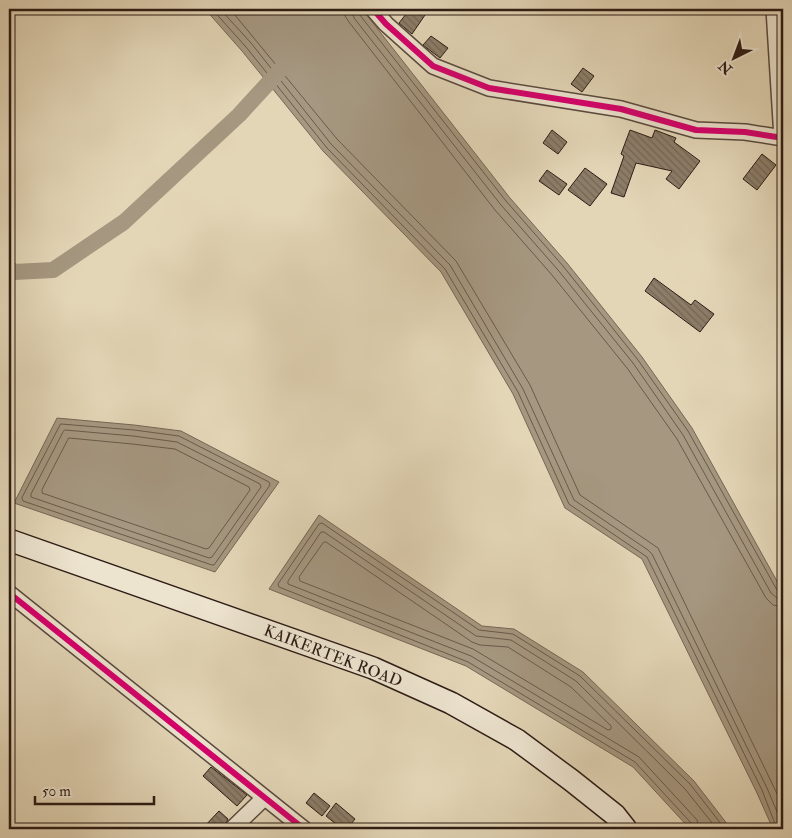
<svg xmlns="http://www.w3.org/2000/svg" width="792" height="838" font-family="'IM FELL Double Pica',serif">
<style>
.water{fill:#a59780;stroke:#756655}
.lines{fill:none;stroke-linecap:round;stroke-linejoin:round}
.shore{stroke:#695a4a;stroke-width:1}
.canal{stroke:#a59780;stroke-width:16}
.building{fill:url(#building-back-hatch);stroke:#2d1c15}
.minor-casing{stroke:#5a4a3e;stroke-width:18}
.secondary-casing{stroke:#2d1c15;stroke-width:24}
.minor{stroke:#ede4d0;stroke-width:15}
.secondary{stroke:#ede4d0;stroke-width:21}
.cycleway-casing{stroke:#ede4d0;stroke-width:9}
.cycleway{stroke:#d6006c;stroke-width:6}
.labels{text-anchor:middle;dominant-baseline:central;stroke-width:4;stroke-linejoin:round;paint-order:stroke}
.street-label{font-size:16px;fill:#2d1c15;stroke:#ede4d0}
</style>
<defs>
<pattern id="building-back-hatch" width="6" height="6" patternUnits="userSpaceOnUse" patternTransform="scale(1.25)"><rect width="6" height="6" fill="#8c7d69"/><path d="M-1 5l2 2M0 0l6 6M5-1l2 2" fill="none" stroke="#736655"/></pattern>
</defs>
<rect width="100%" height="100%" fill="#e3d6b7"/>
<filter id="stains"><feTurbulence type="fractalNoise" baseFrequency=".004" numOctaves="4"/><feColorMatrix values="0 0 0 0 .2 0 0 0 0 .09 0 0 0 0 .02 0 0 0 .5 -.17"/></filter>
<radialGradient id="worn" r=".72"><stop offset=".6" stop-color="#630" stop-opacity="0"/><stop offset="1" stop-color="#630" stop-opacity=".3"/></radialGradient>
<g class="water">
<polygon points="205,9 362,9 510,198 567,263 642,357 692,428 783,592 783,829 773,829 757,793 642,559 565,508 513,394 441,272 323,151 242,51"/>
<polygon points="57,418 134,425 181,431 279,482 215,572 14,503"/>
<polygon points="319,515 482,626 514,629 583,672 694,781 731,829 690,829 633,767 466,666 269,589"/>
</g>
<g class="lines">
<g class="shore">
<polyline points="212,9 246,47 327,148 445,269 518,392 569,504 647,557 762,790 777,829"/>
<polyline points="220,9 251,43 331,144 450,265 523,389 574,500 648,550 652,554 767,788 783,826"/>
<polyline points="230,9 337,139 456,261 530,385 580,495 658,548 783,806"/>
<polyline points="344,9 345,16 349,22 495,210 552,275 627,368 677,439 766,598 773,605 783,607"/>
<polyline points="352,9 354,18 501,205 558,270 633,363 683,435 771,593 777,598 783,599"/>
<polyline points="358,9 359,14 506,201 563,266 638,360 688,431 777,590 783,593"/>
<polygon points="61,424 134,430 179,436 269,482 270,485 214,565 212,565 23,501 22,498"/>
<polygon points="65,430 133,436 177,442 260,484 261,487 212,557 209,558 31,497 31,494 63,432"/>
<polygon points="69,438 132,444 175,449 249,487 250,490 209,548 206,549 42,493 42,490"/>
<polygon points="326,542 472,642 480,645 508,647 571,687 611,726 611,729 608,730 473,649 300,581 299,577 323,543"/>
<polyline points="693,829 692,824 635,762 468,662 279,587 278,584 319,524 322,523 479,630 513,634 580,676 690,784 725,829"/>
<polyline points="699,829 697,820 639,757 471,656 288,584 288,581 321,532 324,532 476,636 511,640 576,681 685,789 717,829"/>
</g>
<polyline class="canal" points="9,268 14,272 53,270 124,222 239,115 283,67"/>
</g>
<g class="building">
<polygon points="410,9 416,9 425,15 412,34 399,23"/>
<polygon points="431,36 448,48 440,58 423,45"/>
<polygon points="583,68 594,76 582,92 571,84"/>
<polygon points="552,130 567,142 558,154 543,143"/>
<polygon points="630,130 652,138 655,130 676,138 674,142 700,161 679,189 666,179 672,171 636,163 624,197 611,193 624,156 621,154"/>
<polygon points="762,154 776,165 757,190 743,179"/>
<polygon points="585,168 607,184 590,206 568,190"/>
<polygon points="547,170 567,184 559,195 539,181"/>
<polygon points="654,278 691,305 695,300 714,314 700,332 645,291"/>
<polygon points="211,767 247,795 237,806 203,776"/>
<polygon points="314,793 330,806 322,816 306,803"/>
<polygon points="336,803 355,819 347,829 342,829 326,816"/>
<polygon points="219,811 228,819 223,829 202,829"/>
</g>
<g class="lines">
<g class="minor-casing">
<g id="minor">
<polyline points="373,9 386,24 433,66 489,88 621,109 696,130 745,132 783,138"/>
<polyline points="774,9 782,138"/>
<polyline points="9,593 304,829"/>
<polyline points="232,829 264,798"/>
</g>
</g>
<g class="secondary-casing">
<polyline id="secondary" points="9,540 373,668 451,703 517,740 571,780 615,815 626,829"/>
</g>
<use href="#minor" class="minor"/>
<use href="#secondary" class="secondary"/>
<g class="cycleway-casing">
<g id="cycleway">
<polyline points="373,9 386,24 433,66 489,88 621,109 696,130 745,132 783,138"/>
<polyline points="9,593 304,829"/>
</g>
</g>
<use href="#cycleway" class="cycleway"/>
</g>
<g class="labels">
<g class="street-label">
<text transform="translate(333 656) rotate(21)">KAIKERTEK ROAD</text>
</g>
</g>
<rect width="792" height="838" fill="none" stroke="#e3d6b7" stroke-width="30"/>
<rect x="10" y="10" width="772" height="818" fill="none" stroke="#2d1c15" stroke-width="2.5"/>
<rect x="15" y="15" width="762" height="808" fill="none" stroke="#2d1c15"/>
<g transform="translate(734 58) rotate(222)" stroke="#ede4d0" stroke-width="4" paint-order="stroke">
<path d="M0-4L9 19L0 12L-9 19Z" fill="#2d1c15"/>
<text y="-8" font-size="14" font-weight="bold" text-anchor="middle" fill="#2d1c15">N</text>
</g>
<path d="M35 796v8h119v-8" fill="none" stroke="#2d1c15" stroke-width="2.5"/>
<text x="42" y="796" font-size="15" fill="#2d1c15" stroke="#ede4d0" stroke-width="4" paint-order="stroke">50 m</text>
<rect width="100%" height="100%" filter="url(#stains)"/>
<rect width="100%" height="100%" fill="url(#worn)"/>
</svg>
